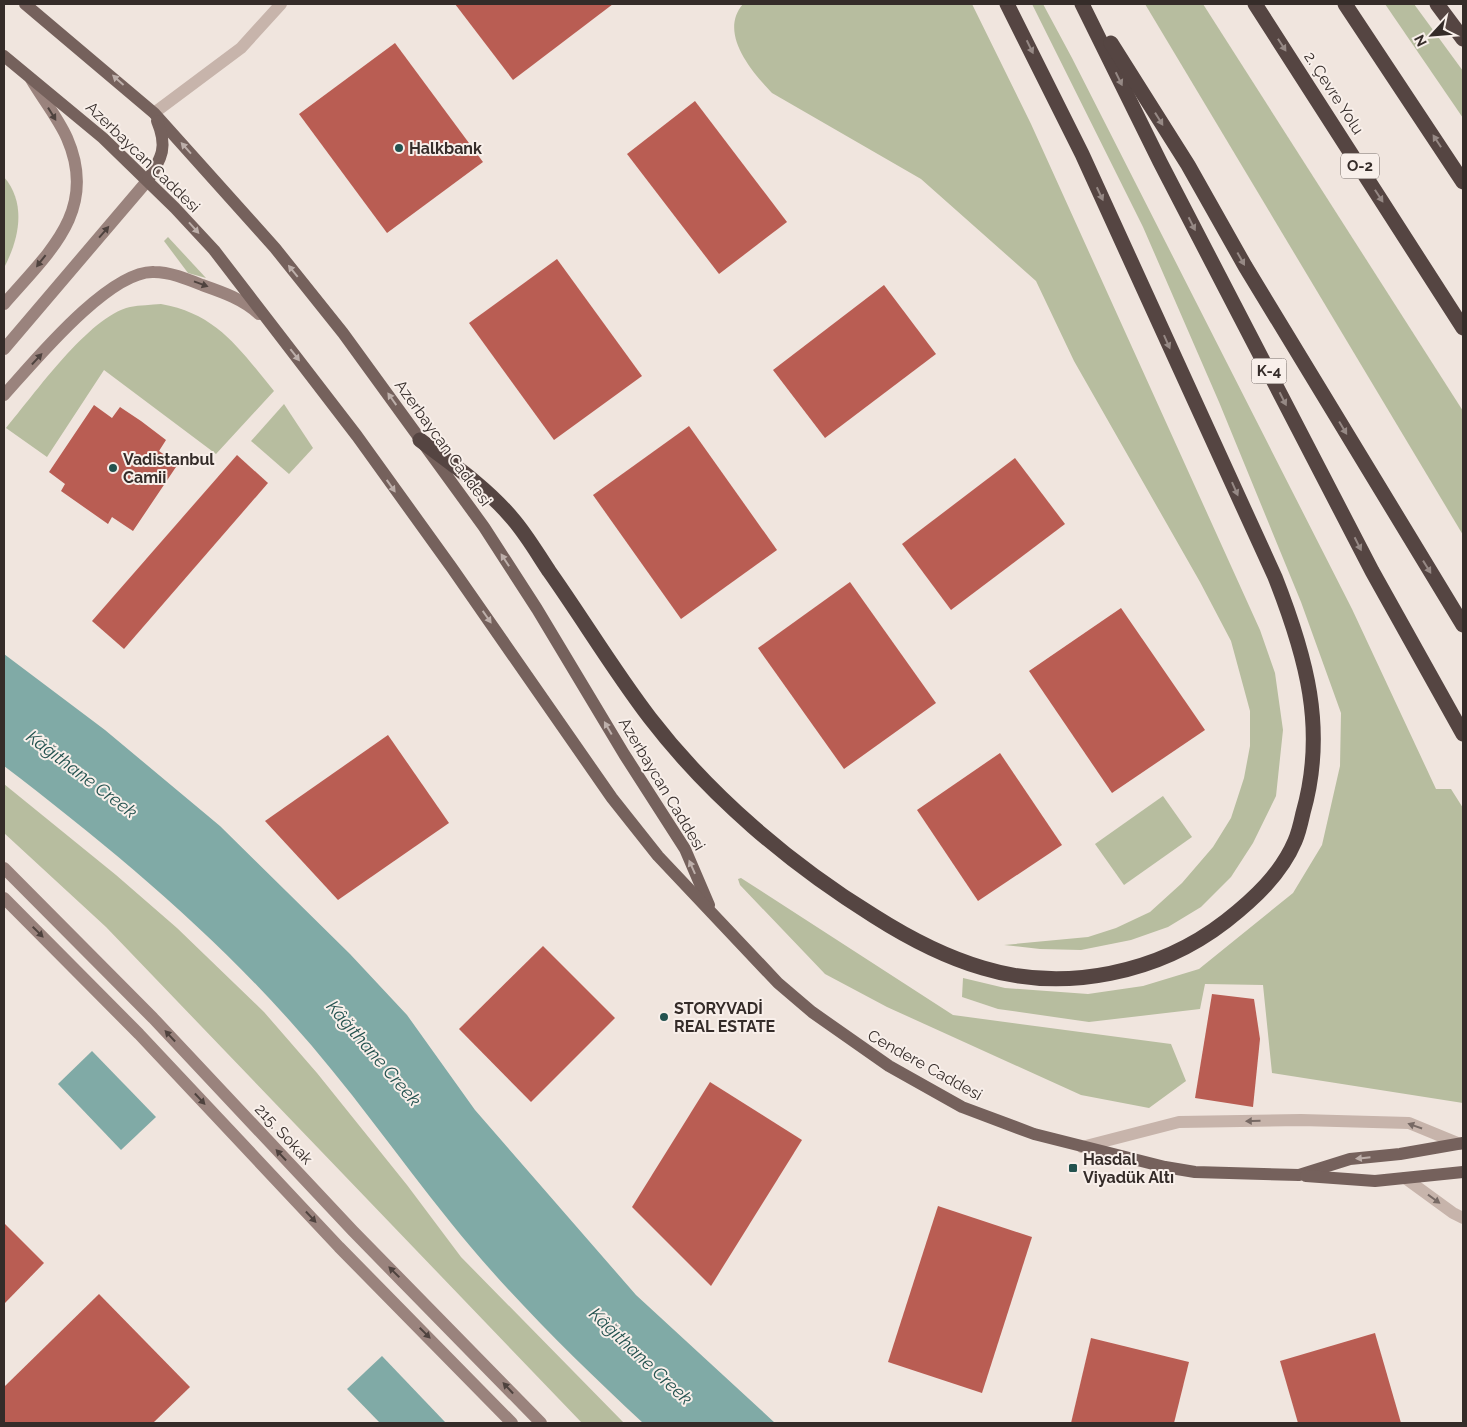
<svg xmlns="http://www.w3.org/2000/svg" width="1467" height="1427" font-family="Raleway,sans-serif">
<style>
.green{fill:#b7bd9f}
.water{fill:#80aaa6}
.building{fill:#b95d53}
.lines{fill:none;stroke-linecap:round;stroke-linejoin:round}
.lane{stroke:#c7b4ab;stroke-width:12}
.secondary{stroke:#9a837d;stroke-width:12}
.primary{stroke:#75615c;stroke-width:12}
.highway{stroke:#554542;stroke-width:15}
.oneway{fill:#968985}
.oneway2{fill:#bdafaa}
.oneway3{fill:#4e423e}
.oneway4{fill:#776964}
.poi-dot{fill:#23524f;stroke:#f8efea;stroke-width:2}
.labels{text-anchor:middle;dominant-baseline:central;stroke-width:4;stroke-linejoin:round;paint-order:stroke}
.shield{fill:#f8efea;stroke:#706663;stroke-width:1}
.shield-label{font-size:15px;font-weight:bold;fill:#352c29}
.street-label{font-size:16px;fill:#352c29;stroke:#f8efea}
.poi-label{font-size:16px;font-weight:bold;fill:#352c29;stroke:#f8efea;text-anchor:start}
.water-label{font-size:18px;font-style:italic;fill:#23524f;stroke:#f8efea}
</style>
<rect width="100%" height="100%" fill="#f0e5de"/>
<g class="green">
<path d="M743 4H972L1031 124 1260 630 1275 673 1283 730 1276 796 1253 843 1231 877 1201 907 1168 927 1131 940 1081 950 1040 949 1004 945 1088 937 1116 928 1150 912 1182 883 1213 847 1231 818 1244 778 1250 746V711L1231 641 1200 582 1074 361 1036 281 921 179 772 93C752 72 718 33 743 4Z"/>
<polygon points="1032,4 1043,4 1072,58 1352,609 1436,789 1451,789 1463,808 1463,1103 1272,1073 1263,985 1205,984 1200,1009 1089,1022 998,1009 962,997 963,978 1005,988 1088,994 1143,986 1199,969 1293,893 1322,845 1340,766 1341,713 1301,602 1219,402 1143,227"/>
<polygon points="1145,4 1203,4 1463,411 1463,535"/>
<polygon points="1385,4 1414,4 1463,71 1463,118"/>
<path d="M4 177C27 204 19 239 4 268Z"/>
<polygon points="168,237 206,278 188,273 164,241"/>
<path d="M161 304C218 314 240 350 274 391L216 454 104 370 47 457 6 428C34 395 89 316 130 307 140 305 151 305 161 304Z"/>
<polygon points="284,404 313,448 289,474 251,441"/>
<polygon points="4,784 116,875 177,928 264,1012 317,1073 407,1185 461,1257 624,1423 582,1423 106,927 4,833"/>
<polygon points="1163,796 1192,837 1124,885 1095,844"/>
<polygon points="741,878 953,1015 1171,1044 1186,1081 1149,1108 1081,1095 887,1007 825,974 740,885 738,879"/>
</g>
<g class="water">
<path d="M4 654 105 730 220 826 350 954 407 1015 475 1110 636 1295 775 1423H643C575 1360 509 1295 451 1223 397 1156 348 1085 290 1021 205 926 105 843 4 766Z"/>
<polygon points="92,1051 156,1117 121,1150 58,1084"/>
<polygon points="382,1356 445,1422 443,1423 380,1423 347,1389"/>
</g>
<g class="building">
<polygon points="455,4 613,4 513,80"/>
<polygon points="395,43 483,162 387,233 299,114"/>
<polygon points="695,101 787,222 719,274 627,154"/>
<polygon points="557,259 642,376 554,440 469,323"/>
<polygon points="884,285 936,354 825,438 773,370"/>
<polygon points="94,405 112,418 120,407 141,421 166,440 159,451 178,464 133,531 112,517 108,524 61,491 65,484 49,472"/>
<polygon points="689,426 777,550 681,619 593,495"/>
<polygon points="237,455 268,483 124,649 92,621"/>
<polygon points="1015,458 1065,524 951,610 902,544"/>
<polygon points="850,582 936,703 844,769 758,648"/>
<polygon points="1121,608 1205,730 1112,793 1029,671"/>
<polygon points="388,735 449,823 338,900 265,821"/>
<polygon points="1000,753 1062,845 978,901 917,810"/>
<polygon points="543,946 615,1018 531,1102 459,1029"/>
<polygon points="1212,994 1254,999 1260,1039 1253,1107 1195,1098"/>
<polygon points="710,1082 802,1140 711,1286 632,1207"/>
<polygon points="938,1206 1032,1237 982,1393 888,1362"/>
<polygon points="4,1223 44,1263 4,1304"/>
<polygon points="99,1294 190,1387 153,1423 4,1423 4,1387"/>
<polygon points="1375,1333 1401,1423 1298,1423 1280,1361"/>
<polygon points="1091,1338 1189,1362 1174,1423 1071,1423"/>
</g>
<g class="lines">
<g class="lane">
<polyline points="154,113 241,48 281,4"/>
<polyline points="1082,1147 1179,1122 1301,1120 1409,1123 1460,1144"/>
<polyline points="1405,1178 1453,1213 1463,1218"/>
</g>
<g class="secondary">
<path d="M4 304C48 253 99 211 67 138 58 118 42 98 31 79"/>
<polyline points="4,349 148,180"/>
<path d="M4 395C33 363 109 270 154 272 170 272 187 279 202 285 222 292 243 299 259 314"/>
<polyline points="4,868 153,1018 353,1231 541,1423"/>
<polyline points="4,898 139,1034 339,1247 512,1423"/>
</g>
<g class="primary">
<polyline points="25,4 154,113 275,248 343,333 484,527 537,609 624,754 685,849 709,905"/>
<polyline points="4,56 103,138 175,208 214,250 357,436 452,568 612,798 658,856 778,983 812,1012 889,1066 962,1107 1034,1134 1165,1167 1195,1172 1299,1175 1350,1159 1400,1154 1463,1143"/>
<path d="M148 180C162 157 168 147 157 121"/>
<polyline points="1306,1176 1375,1181 1463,1172"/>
</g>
<g class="highway">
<polyline points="1082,4 1160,162 1372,571 1463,734"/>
<polyline points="1255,4 1463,328"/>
<polyline points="1345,4 1463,182"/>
<polyline points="1437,4 1463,39"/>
<polyline points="1111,43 1188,165 1245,266 1463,625"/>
<path d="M420 440C452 464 486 487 512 518 526 534 537 553 549 571 583 619 614 671 650 718 710 796 790 864 874 916 907 937 945 957 983 968 1065 993 1159 973 1226 921 1254 899 1281 874 1295 841 1299 832 1301 822 1303 813 1327 729 1306 656 1275 577L1082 154 1007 4"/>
</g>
</g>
<defs><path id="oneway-solid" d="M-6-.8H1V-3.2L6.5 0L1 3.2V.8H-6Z" transform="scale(1.25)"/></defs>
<g class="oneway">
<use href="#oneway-solid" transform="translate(1282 45) rotate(57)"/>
<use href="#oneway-solid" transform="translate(1030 47) rotate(64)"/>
<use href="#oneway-solid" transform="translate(1119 79) rotate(64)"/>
<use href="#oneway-solid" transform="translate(1159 119) rotate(58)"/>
<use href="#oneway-solid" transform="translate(1437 141) rotate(-123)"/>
<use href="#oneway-solid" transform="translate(1100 194) rotate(65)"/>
<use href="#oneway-solid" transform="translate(1379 196) rotate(57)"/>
<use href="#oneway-solid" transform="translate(1192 224) rotate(63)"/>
<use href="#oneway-solid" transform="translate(1241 259) rotate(61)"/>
<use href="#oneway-solid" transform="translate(1167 342) rotate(66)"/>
<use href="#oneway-solid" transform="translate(1283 399) rotate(63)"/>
<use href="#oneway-solid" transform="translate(1343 428) rotate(59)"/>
<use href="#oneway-solid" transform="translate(1235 489) rotate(66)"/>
<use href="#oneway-solid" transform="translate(1358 544) rotate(63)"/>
<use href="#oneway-solid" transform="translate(1427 567) rotate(58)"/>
</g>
<g class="oneway2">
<use href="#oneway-solid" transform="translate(118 80) rotate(-138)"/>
<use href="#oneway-solid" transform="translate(186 148) rotate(-132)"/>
<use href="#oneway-solid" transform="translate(194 228) rotate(48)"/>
<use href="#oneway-solid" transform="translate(293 271) rotate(-129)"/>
<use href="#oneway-solid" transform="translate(295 355) rotate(52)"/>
<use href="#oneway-solid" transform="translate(392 399) rotate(-125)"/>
<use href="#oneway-solid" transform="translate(391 486) rotate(55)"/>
<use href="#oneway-solid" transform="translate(505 560) rotate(-123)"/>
<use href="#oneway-solid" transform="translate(487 617) rotate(55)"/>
<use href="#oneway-solid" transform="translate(608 728) rotate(-120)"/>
<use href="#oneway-solid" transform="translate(692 867) rotate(-114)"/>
<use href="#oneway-solid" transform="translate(1363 1158) rotate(174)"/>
</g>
<g class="oneway3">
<use href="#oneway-solid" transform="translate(52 114) rotate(58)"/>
<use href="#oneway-solid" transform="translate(104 232) rotate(-49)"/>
<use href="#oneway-solid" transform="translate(41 261) rotate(128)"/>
<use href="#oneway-solid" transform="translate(201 284) rotate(20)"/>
<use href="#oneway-solid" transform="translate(37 359) rotate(-47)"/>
<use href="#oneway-solid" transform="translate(38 932) rotate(45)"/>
<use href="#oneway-solid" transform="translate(170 1036) rotate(-133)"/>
<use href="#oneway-solid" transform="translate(200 1099) rotate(47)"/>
<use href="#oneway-solid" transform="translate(281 1155) rotate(-133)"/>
<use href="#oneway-solid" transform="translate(311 1217) rotate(47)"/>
<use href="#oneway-solid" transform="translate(394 1272) rotate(-135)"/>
<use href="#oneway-solid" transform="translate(425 1333) rotate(45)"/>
<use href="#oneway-solid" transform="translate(508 1388) rotate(-133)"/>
</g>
<g class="oneway4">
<use href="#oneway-solid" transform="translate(1253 1121) rotate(179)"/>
<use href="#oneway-solid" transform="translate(1415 1126) rotate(-161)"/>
<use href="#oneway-solid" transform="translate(1434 1199) rotate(36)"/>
</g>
<g class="poi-dot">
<circle cx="399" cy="148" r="5"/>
<circle cx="113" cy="468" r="5"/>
<circle cx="664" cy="1017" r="5"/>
<rect x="1068" y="1163" width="10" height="10" rx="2.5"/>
</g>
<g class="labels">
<g class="shield">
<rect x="1341" y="153.5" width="38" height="25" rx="4"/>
<rect x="1251.5" y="358.5" width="35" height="25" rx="4"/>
</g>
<g class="shield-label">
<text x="1360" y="166">O-2</text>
<text x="1269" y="371">K-4</text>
</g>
<g class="street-label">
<text transform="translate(1334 93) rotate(57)">2. Çevre Yolu</text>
<text transform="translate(143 157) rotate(44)">Azerbaycan Caddesi</text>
<text transform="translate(443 443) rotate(54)">Azerbaycan Caddesi</text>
<text transform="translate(662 784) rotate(59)">Azerbaycan Caddesi</text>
<text transform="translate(925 1065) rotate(29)">Cendere Caddesi</text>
<text transform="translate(284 1134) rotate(47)">215. Sokak</text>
</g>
<g class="poi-label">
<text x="409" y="148">Halkbank</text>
<text x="123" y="459">Vadistanbul<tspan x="123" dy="18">Camii</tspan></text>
<text x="674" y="1008">STORYVADİ<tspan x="674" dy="18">REAL ESTATE</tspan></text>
<text x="1083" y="1159">Hasdal<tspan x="1083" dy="18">Viyadük Altı</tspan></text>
</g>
<g class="water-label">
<text transform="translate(82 774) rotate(37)">Kâğıthane Creek</text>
<text transform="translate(374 1053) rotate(49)">Kâğıthane Creek</text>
<text transform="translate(641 1356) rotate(43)">Kâğıthane Creek</text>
</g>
</g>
<rect width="1467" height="1427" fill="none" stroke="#352c29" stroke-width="10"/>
<g transform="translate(1432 35) rotate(244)" stroke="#f8efea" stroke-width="4" paint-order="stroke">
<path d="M0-4L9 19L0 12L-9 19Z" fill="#352c29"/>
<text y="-8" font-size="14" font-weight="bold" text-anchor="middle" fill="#352c29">N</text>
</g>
</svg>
